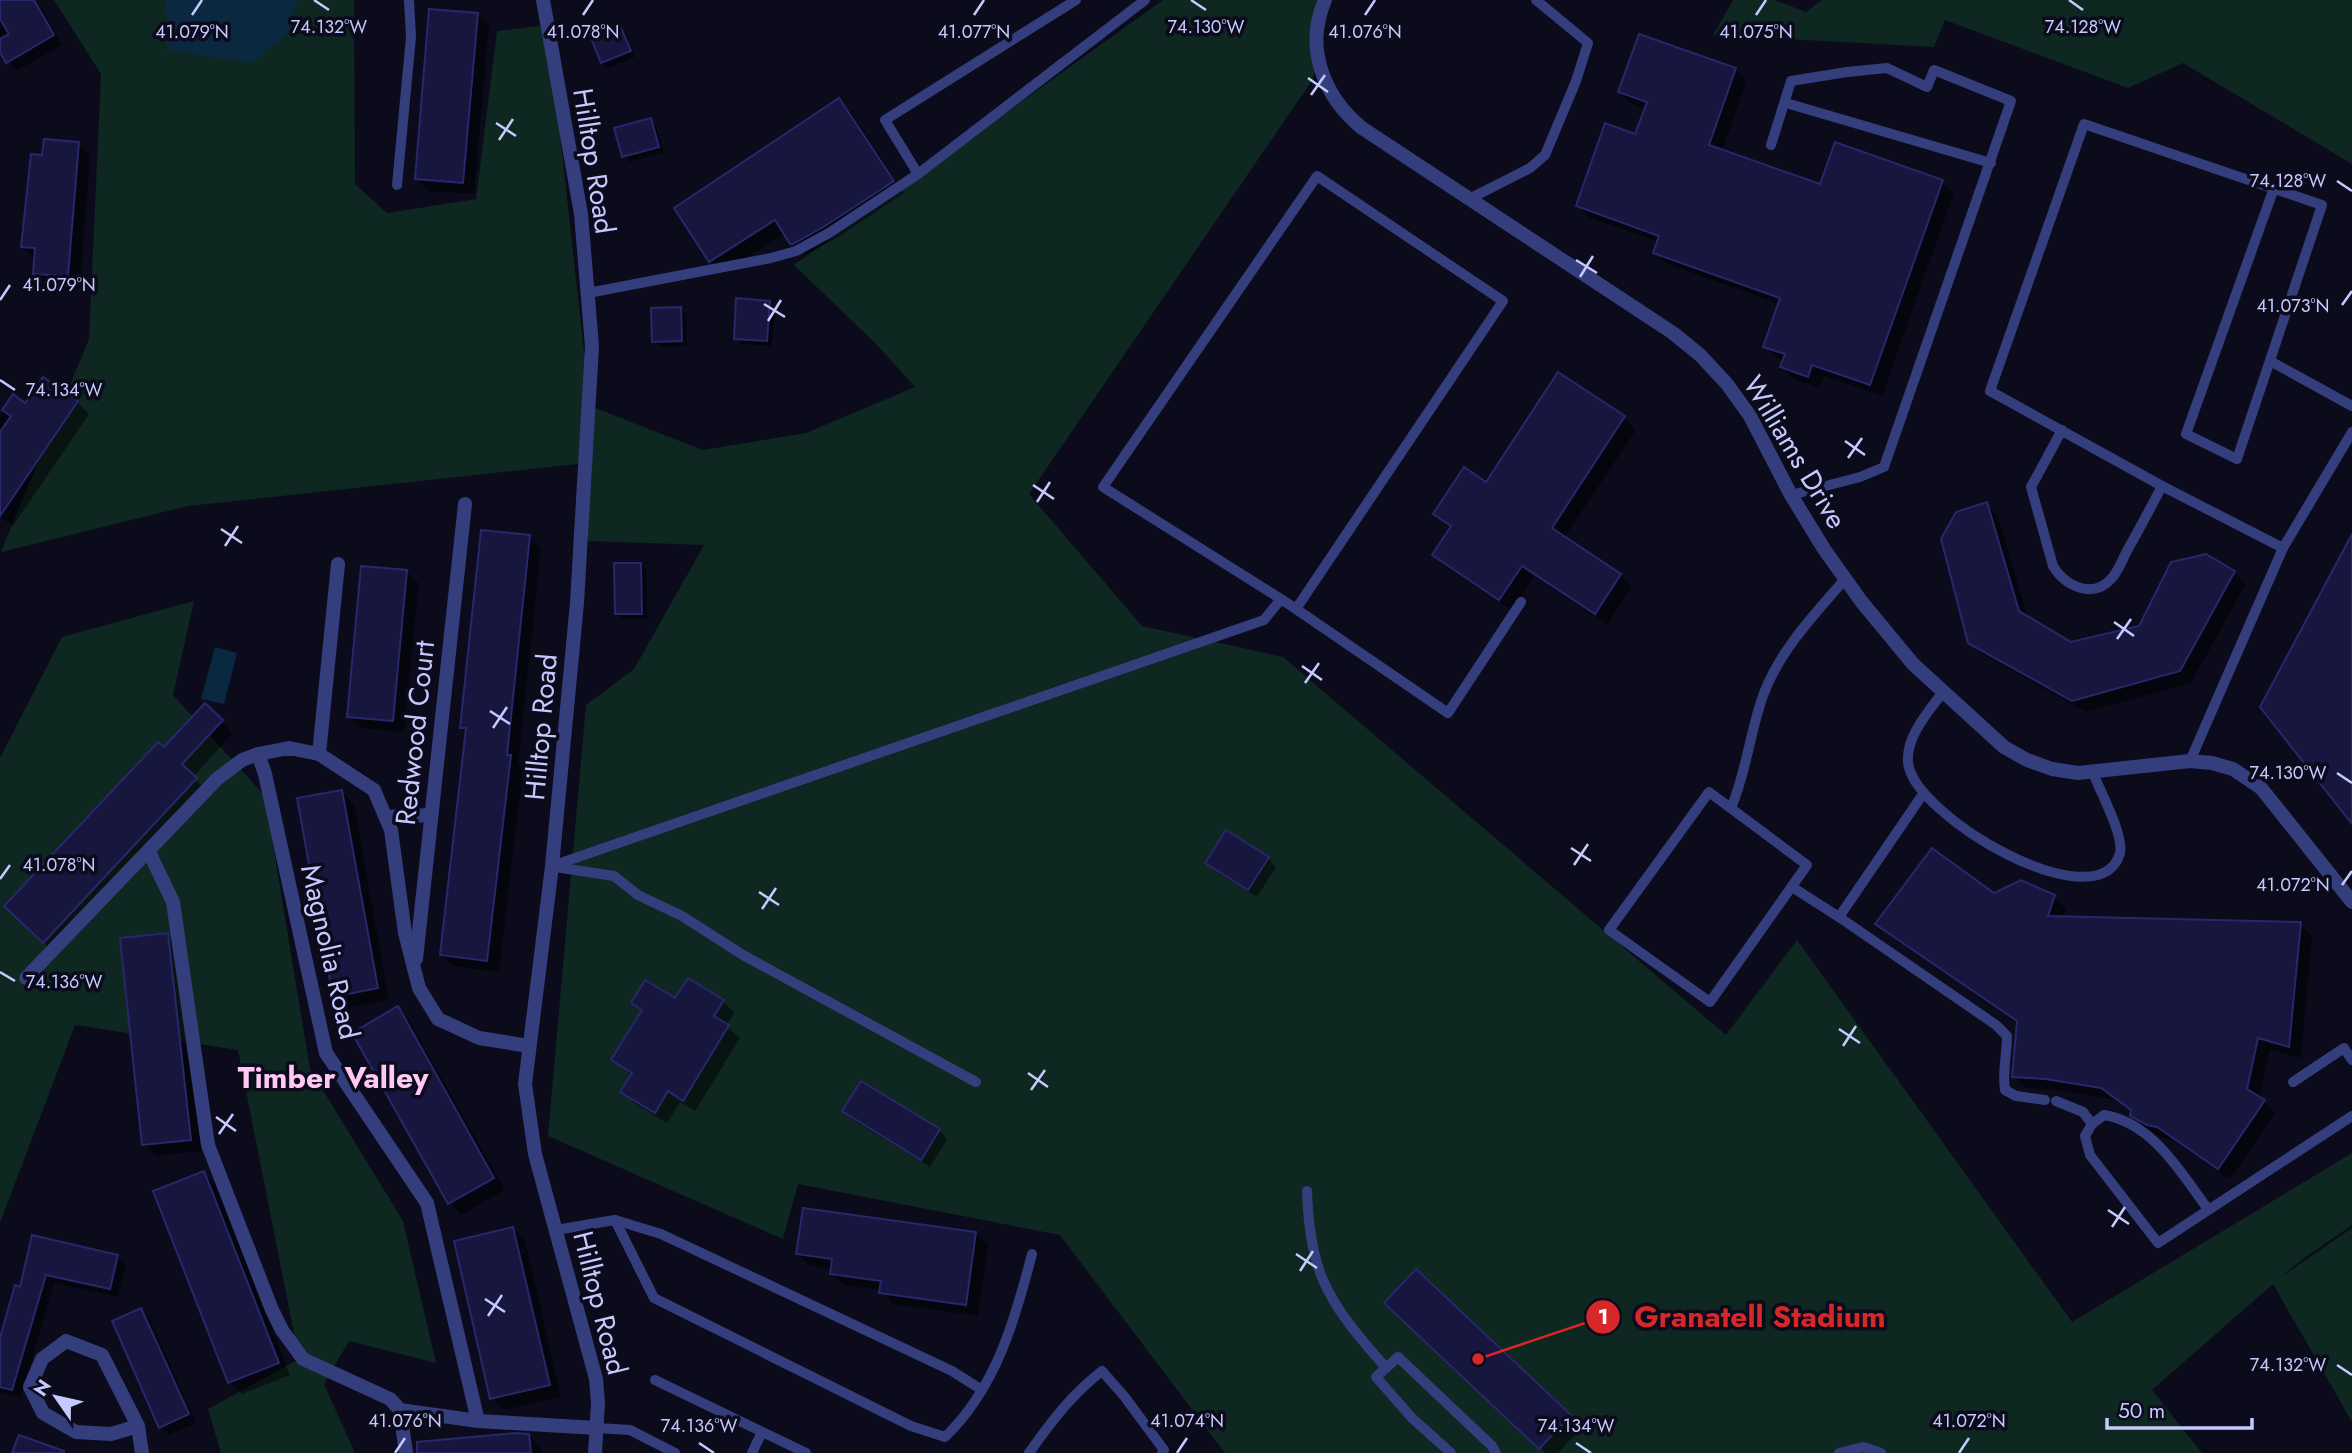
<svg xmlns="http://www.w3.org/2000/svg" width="2352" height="1453" font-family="Jost,sans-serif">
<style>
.green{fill:#0e2721}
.water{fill:#0a2941}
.shadow{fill:#0007}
.building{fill:#17163e;stroke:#29276b;stroke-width:2}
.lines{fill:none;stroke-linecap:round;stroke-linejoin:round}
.service{stroke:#343e7d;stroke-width:10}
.minor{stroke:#343e7d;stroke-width:14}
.tertiary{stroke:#343e7d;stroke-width:14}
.ticks{fill:none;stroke:#c6c9ff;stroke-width:2.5}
.labels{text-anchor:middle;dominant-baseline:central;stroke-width:7;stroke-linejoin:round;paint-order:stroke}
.street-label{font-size:28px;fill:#c6c9ff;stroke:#0b0b1c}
.neighbourhood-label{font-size:30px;font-weight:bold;fill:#ffc8f5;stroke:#0b0b1c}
.ticks-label{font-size:18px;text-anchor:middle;fill:#c6c9ff;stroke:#0b0b1c;stroke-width:7;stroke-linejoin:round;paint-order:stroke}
.leader{fill:none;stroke:#d62828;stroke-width:2.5}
.callout-dot{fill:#d62828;stroke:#0b0b1c;stroke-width:2.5}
.mark-label{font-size:21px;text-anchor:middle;font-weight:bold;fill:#fff}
.callout-label{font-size:30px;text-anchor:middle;font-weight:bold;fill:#d62828;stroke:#0b0b1c;stroke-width:7;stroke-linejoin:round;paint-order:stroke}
</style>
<rect width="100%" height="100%" fill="#0b0b1c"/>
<g class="green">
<polygon points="54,0 354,0 355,184 387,213 476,199 497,31 548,25 590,406 703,450 806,433 915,387 877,345 794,265 1163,0 1331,0 1313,79 1029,494 1142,626 1283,657 1726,1035 1797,940 2072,1322 2352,1153 2352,1225 2300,1261 2281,1277 2352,1228 2352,1422 2273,1284 2152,1390 2202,1453 1225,1453 1060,1235 798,1184 783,1239 548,1136 586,705 634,669 704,545 588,541 587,463 188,506 1,552 89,339 101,74"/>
<polygon points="1733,0 1775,0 1806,12 1822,0 2352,0 2352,164 2183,63 2128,88 1945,20 1934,47 1713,35"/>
<polygon points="194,601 173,695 265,796 310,1069 403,1221 436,1363 349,1341 324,1384 355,1453 221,1453 208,1409 299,1359 238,1050 75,1025 0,1223 0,758 62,637"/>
</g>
<g class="water">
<polygon points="166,0 297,0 287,35 251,63 167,49"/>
<polygon points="215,647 237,653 224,704 201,699"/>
</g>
<g class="shadow">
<polygon points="0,0 37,0 62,45 16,71 0,50"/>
<polygon points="477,14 489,26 474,194 429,191 417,179"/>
<polygon points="619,25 624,30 635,57 608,68 603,62 592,36"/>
<polygon points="1735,69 1747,81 1722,151 1821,186 1942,182 1954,193 1882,396 1824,376 1820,388 1794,379 1782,367 1784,361 1777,358 1765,346 1780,304 1667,264 1655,252 1659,242 1590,218 1578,206 1636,136 1646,109 1632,104 1620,92"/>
<polygon points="839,100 851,112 904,193 837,238 805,255 792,243 785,233 723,273 711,261"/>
<polygon points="651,120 656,126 664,153 629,162 624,156"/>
<polygon points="78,143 90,155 80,288 47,285 35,273 34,259 22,247 44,157"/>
<polygon points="769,302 775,308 772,346 741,344 736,338"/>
<polygon points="680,308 686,314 687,346 660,347 654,341"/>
<polygon points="1559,375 1624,418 1636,430 1564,538 1620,575 1632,587 1607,625 1534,576 1512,610 1446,567 1434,555 1451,529 1435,514 1487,484"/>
<polygon points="13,397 26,405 77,402 89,414 13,526 0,517 0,417"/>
<polygon points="1986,504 1998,516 2028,619 2070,644 2140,627 2234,572 2246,584 2191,683 2086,712 1982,654 1970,642"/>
<polygon points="529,537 541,549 518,764 523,769 499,972 453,966 441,955 468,733 462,727"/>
<polygon points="641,564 646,570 647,619 622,619 617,613"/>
<polygon points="407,572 419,584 404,732 361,728 349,716"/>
<polygon points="205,706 233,733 193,777 207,791 55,953 18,918"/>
<polygon points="342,792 354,804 389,1000 346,1008 334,996"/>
<polygon points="1268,858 1276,867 1257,897 1216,872 1207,863"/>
<polygon points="1993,895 2054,897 2066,909 2063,918 2300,924 2312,936 2301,1058 2270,1049 2259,1098 2276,1113 2230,1179 2171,1139 2160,1137 2144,1127 2132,1115 2133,1112 2115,1100 2058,1090 2026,1088 2014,1076 2019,1024 1890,936 1878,924"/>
<polygon points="167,935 179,947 202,1151 156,1156 144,1144"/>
<polygon points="676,1001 723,1001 734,1013 726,1026 740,1038 695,1111 680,1102 667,1123 634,1103 622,1091 632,1076 613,1060 642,1012 633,1003"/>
<polygon points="397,1008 409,1020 505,1190 461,1215 450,1203"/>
<polygon points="844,1111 939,1130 947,1139 930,1167 853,1120"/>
<polygon points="204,1173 216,1185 290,1375 242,1394 230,1382"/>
<polygon points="513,1228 525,1240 561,1397 504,1410 492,1398"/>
<polygon points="976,1233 988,1245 978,1316 893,1304 881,1290 843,1285 831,1273 832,1269 810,1266 798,1254"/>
<polygon points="33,1237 117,1256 126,1265 118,1297 54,1283 21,1398 0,1392 0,1344 21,1289"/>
<polygon points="1416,1271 1581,1428 1558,1453 1546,1453 1396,1311"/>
<polygon points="141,1310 150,1319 196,1423 169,1435 160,1427"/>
<polygon points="529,1435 541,1447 541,1453 448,1453"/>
</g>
<g class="building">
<polygon points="0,0 34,0 54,35 6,63 0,52 0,39 9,34 0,19"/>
<polygon points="429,9 478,13 463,183 415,179"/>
<polygon points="619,23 631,51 601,63 590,35"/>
<polygon points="1639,34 1736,68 1709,145 1820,184 1835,142 1943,180 1870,385 1812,365 1808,377 1780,367 1785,354 1763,347 1780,298 1653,253 1659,236 1576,206 1605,123 1635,134 1647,102 1618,92"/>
<polygon points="839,98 894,181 825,226 793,244 790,244 775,220 709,262 674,208"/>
<polygon points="651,118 659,147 622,157 614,128"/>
<polygon points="44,139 79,142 68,276 33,274 35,248 21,247 31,154 42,155"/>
<polygon points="736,298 770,301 767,341 734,339"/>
<polygon points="681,307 682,341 652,342 651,308"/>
<polygon points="1558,372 1625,416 1552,528 1621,574 1595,614 1522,566 1499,600 1432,555 1451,526 1433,514 1464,467 1486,482"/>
<polygon points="43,377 78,401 0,516 0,432 11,416 2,410 13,394 25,403"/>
<polygon points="1987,502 2019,611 2071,642 2139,626 2171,562 2206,554 2235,571 2180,671 2072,701 1968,643 1941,539 1956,512"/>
<polygon points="481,530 530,535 507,755 511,755 487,961 440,955 466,728 460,728"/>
<polygon points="2352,534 2352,824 2260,707"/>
<polygon points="614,563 641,563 642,614 615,614"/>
<polygon points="361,566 407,570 393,721 347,717"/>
<polygon points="205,703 223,720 182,764 197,778 43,943 4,906 158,742 164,747"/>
<polygon points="342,790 378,988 333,997 297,798"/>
<polygon points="1226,830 1269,857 1248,890 1205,863"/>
<polygon points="1932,848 1994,893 2021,880 2055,895 2048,916 2301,922 2289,1047 2258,1038 2247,1089 2265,1100 2218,1169 2157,1127 2147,1125 2130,1116 2131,1110 2101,1088 2045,1079 2012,1077 2017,1021 1875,924"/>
<polygon points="168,933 191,1140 142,1145 120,938"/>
<polygon points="688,978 724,1000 714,1016 729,1025 683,1101 668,1091 655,1113 620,1092 632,1073 611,1060 642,1010 631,1003 645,980 675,998"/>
<polygon points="398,1006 494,1178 448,1204 352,1033"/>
<polygon points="861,1081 940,1129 921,1160 842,1111"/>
<polygon points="204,1171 279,1363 228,1383 153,1191"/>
<polygon points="803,1208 976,1232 966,1305 879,1293 881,1281 830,1274 832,1259 796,1254"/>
<polygon points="513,1227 550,1385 490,1399 454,1241"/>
<polygon points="32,1235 118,1255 110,1289 46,1275 12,1390 0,1387 0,1338 15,1285 20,1287"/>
<polygon points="1416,1269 1571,1415 1539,1449 1384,1303"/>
<polygon points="141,1308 189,1414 159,1428 112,1321"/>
<polygon points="515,1433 529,1434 531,1453 417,1453 417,1442"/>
<polygon points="19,1435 64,1451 64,1453 12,1453"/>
</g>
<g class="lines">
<g class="service">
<polyline points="1786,103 1991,163"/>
<polyline points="1771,145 1791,81 1847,72 1887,68 1927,87 1934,70 2011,101 1884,467 1860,477 1791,495"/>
<polyline points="918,174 885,120 1076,0"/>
<polyline points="397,185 411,37 409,0"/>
<polyline points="2274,188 2186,434 2237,459 2322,205 2084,124 1990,391 2162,486 2283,548"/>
<polyline points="1469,199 1530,168 1545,155 1576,81 1588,43 1536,0"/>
<polyline points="588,293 771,258 796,251 829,233 918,174 1145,0"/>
<polyline points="2270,361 2352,406"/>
<path d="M2062 430 2031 487 2053 566C2065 586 2093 600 2112 578 2119 570 2123 558 2128 549 2140 528 2151 507 2162 486"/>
<polyline points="1296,609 1448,713 1521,602"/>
<path d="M1943 692C1929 711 1906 736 1908 762 1912 816 2100 925 2120 853 2124 835 2100 791 2093 773"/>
<polyline points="2190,761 2283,548 2352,432"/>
<polygon points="1709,792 1807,865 1710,1002 1609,930"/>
<path d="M1731 808C1747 771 1750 730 1764 693 1781 649 1814 615 1845 579"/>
<polyline points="552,866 1264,620 1281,599 1103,487 1317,176 1503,301 1296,609 1281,599"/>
<polyline points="555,867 614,876 638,895 682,916 743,955 976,1082"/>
<polyline points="1792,887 1839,917 1923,794"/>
<path d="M1839 917 1996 1025 2007 1036C2007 1055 2002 1071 2005 1090L2016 1096 2045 1100"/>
<polyline points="2293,1082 2344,1048 2352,1060"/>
<polyline points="2056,1101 2083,1112 2092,1124"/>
<path d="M1307 1191C1308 1221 1311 1252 1323 1280 1337 1313 1363 1341 1386 1368"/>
<path d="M2208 1209C2180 1172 2153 1123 2104 1115L2092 1124 2085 1136 2090 1155 2158 1243 2352 1116"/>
<path d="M615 1220 654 1298 911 1426 945 1437C996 1388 1015 1320 1032 1254"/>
<polyline points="556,1230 615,1220 661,1234 952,1371 982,1390"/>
<polyline points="655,1380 806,1453"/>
<polyline points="597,1428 630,1430 675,1453"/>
<polyline points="752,1453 762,1432"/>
<path d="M1029 1453C1051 1422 1072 1394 1102 1371L1124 1396 1164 1450 1162 1453"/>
<polyline points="1451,1453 1412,1418 1376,1377 1398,1357 1492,1446 1496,1453"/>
<polyline points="1839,1453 1863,1447 1881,1453"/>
</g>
<g class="minor">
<polyline points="258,754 265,774 326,1053 427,1203 478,1421"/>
<polyline points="319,754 338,564"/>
<polyline points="387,817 431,815"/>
<polyline points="149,852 173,902 208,1145 272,1310 282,1330 303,1359 390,1399 400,1410 478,1421 597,1428"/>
<polyline points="416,959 465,504"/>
<polyline points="26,978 217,779 242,760 258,754 289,748 319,754 374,790 391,830 405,933 419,988 438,1019 479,1038 529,1046"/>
<polyline points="400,1410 406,1453"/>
<polyline points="138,1426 111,1434 76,1432 43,1413 30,1387 42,1359 66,1341 102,1355 138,1426 142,1453"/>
</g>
<g class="tertiary">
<polyline points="543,0 581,214 592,346 577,603 552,866 525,1084 535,1154 596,1379 598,1403 595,1453"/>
<path d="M1325 0C1304 48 1324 97 1362 128L1673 333 1700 355 1727 384 1750 416 1791 495 1824 549 1861 601 1913 664 2004 747 2027 760 2052 769 2078 773 2190 761 2212 763 2233 769 2261 788 2352 902"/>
</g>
</g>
<path class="ticks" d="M314 0 329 10M1191 0 1206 10M2069 0 2083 10M192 15 202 0M583 15 593 0M974 15 984 0M1365 15 1375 0M1756 15 1766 0M1308 78 1328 92M1311 95 1325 75M496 123 516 136M499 140 513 119M2337 181 2352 191M1576 260 1597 273M1580 277 1593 256M0 300 10 285M764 304 785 317M2342 305 2352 291M768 321 781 300M0 380 15 390M1845 441 1865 455M1848 458 1862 438M1033 485 1054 499M1037 502 1050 482M221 529 242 543M225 546 238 526M2114 622 2134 636M2117 639 2131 619M1302 666 1322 680M1305 683 1319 663M490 711 510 724M493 728 507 707M2337 773 2352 783M1571 848 1591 861M1574 865 1588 844M0 879 10 865M2342 885 2352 871M759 892 779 905M762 909 776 888M0 972 15 981M1839 1029 1860 1043M1843 1046 1856 1026M1028 1073 1048 1087M1031 1090 1045 1070M216 1117 236 1131M219 1134 233 1114M2108 1210 2129 1224M2112 1227 2125 1207M1296 1254 1317 1268M1300 1271 1313 1251M485 1299 505 1312M488 1316 502 1295M2337 1365 2352 1375M699 1443 714 1453M1576 1443 1591 1453M395 1453 405 1438M1177 1453 1187 1438M1959 1453 1969 1438"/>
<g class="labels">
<g class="street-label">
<text transform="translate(594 161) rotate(81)">Hilltop Road</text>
<text transform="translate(1795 452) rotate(59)">Williams Drive</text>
<text transform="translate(541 727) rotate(-85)">Hilltop Road</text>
<text transform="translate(415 733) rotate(-84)">Redwood Court</text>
<text transform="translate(330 952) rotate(77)">Magnolia Road</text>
<text transform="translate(600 1303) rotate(76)">Hilltop Road</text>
</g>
<g class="neighbourhood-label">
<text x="333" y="1077">Timber Valley</text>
</g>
</g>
<g class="ticks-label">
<text x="329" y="33">74.132°W</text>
<text x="1206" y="33">74.130°W</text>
<text x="2083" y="33">74.128°W</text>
<text x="192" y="38">41.079°N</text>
<text x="583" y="38">41.078°N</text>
<text x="974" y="38">41.077°N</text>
<text x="1365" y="38">41.076°N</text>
<text x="1756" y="38">41.075°N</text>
<text x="2288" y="187">74.128°W</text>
<text x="59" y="291">41.079°N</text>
<text x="2293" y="312">41.073°N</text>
<text x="64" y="396">74.134°W</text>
<text x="2288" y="779">74.130°W</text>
<text x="59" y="871">41.078°N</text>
<text x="2293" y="891">41.072°N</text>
<text x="64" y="988">74.136°W</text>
<text x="2288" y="1371">74.132°W</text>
<text x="405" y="1427">41.076°N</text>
<text x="1187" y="1427">41.074°N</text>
<text x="1969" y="1427">41.072°N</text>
<text x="699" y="1432">74.136°W</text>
<text x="1576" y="1432">74.134°W</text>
</g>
<path class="leader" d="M1478 1359L1603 1317"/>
<g class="callout-dot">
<circle cx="1478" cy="1359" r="7"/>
<circle cx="1603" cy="1317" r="18"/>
</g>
<g class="mark-label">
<text x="1603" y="1324">1</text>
</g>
<g class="callout-label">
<text x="1760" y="1327">Granatell Stadium</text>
</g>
<g transform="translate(56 1397) rotate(304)" stroke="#0b0b1c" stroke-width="5" paint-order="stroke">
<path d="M0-5L12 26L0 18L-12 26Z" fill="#c6c9ff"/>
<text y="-10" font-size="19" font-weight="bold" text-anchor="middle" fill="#c6c9ff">N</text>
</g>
<path d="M2107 1418v10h145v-10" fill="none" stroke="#c6c9ff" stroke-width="3.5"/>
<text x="2118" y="1418" font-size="21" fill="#c6c9ff" stroke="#0b0b1c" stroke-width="5" paint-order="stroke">50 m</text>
</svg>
